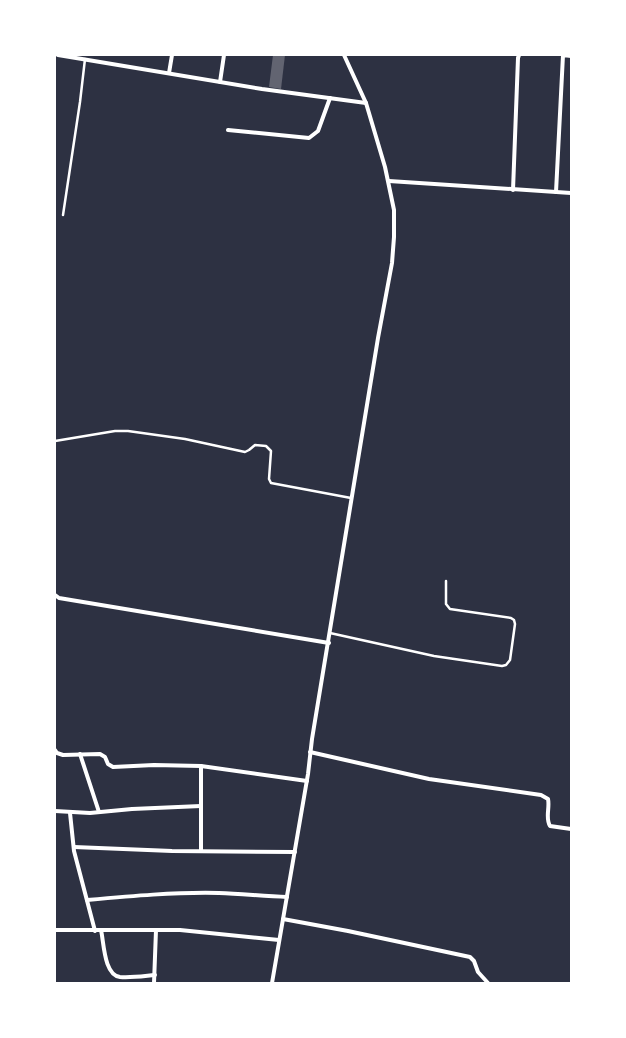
<svg xmlns="http://www.w3.org/2000/svg" width="626" height="1038" font-family="'Varela Round',sans-serif">
<style>
.building{fill:#626471}
.lines{fill:none;stroke-linecap:round;stroke-linejoin:round}
.service{stroke:#fff;stroke-width:2.5}
.minor{stroke:#fff;stroke-width:4}
</style>
<rect width="100%" height="100%" fill="#2d3142"/>
<polygon class="building" points="273,55 285,55 281,89 269,87"/>
<g class="lines">
<g class="service">
<polyline points="63,215 80,102 85,59"/>
<polyline points="55,441 115,431 128,431 185,439 245,452 249,450 255,445 266,446 271,451 269,479 271,483 351,498"/>
<polyline points="330,633 434,656 502,666 506,665 510,660 515,624 514,620 511,618 450,609 446,604 446,581"/>
</g>
<g class="minor">
<polyline points="58,55 262,89 366,103"/>
<polyline points="169,73 172,55"/>
<polyline points="220,82 224,55"/>
<polyline points="228,130 309,138 318,131 330,98"/>
<polyline points="389,181 571,193"/>
<polyline points="513,190 518,58 519,55"/>
<polyline points="556,192 563,55 571,56"/>
<polyline points="55,595 59,598 329,643"/>
<polyline points="55,750 57,753 63,755 100,754 105,757 108,764 113,767 154,765 201,766 307,781"/>
<path d="M310 752 429 779 541 795 548 799C550 808 545 818 550 826L571 829"/>
<polyline points="80,754 99,812"/>
<polyline points="201,766 201,851"/>
<polyline points="55,811 90,813 132,809 201,806"/>
<polyline points="70,813 74,851 95,931"/>
<polyline points="74,847 172,851 295,852"/>
<path d="M87 900C131 896 175 892 219 893 242 894 264 896 287 897"/>
<polyline points="283,919 348,931 470,957 474,961 478,972 488,983"/>
<polyline points="55,930 180,930 279,940"/>
<path d="M101 930C104 943 104 975 120 977 131 978 144 976 155 975"/>
<polyline points="154,983 156,930"/>
<polyline points="272,983 308,774 312,739 378,338 392,263 394,237 394,210 385,167 366,103 344,55"/>
</g>
</g>
<rect width="626" height="1038" fill="none" stroke="#ffffff" stroke-width="112"/>
</svg>
